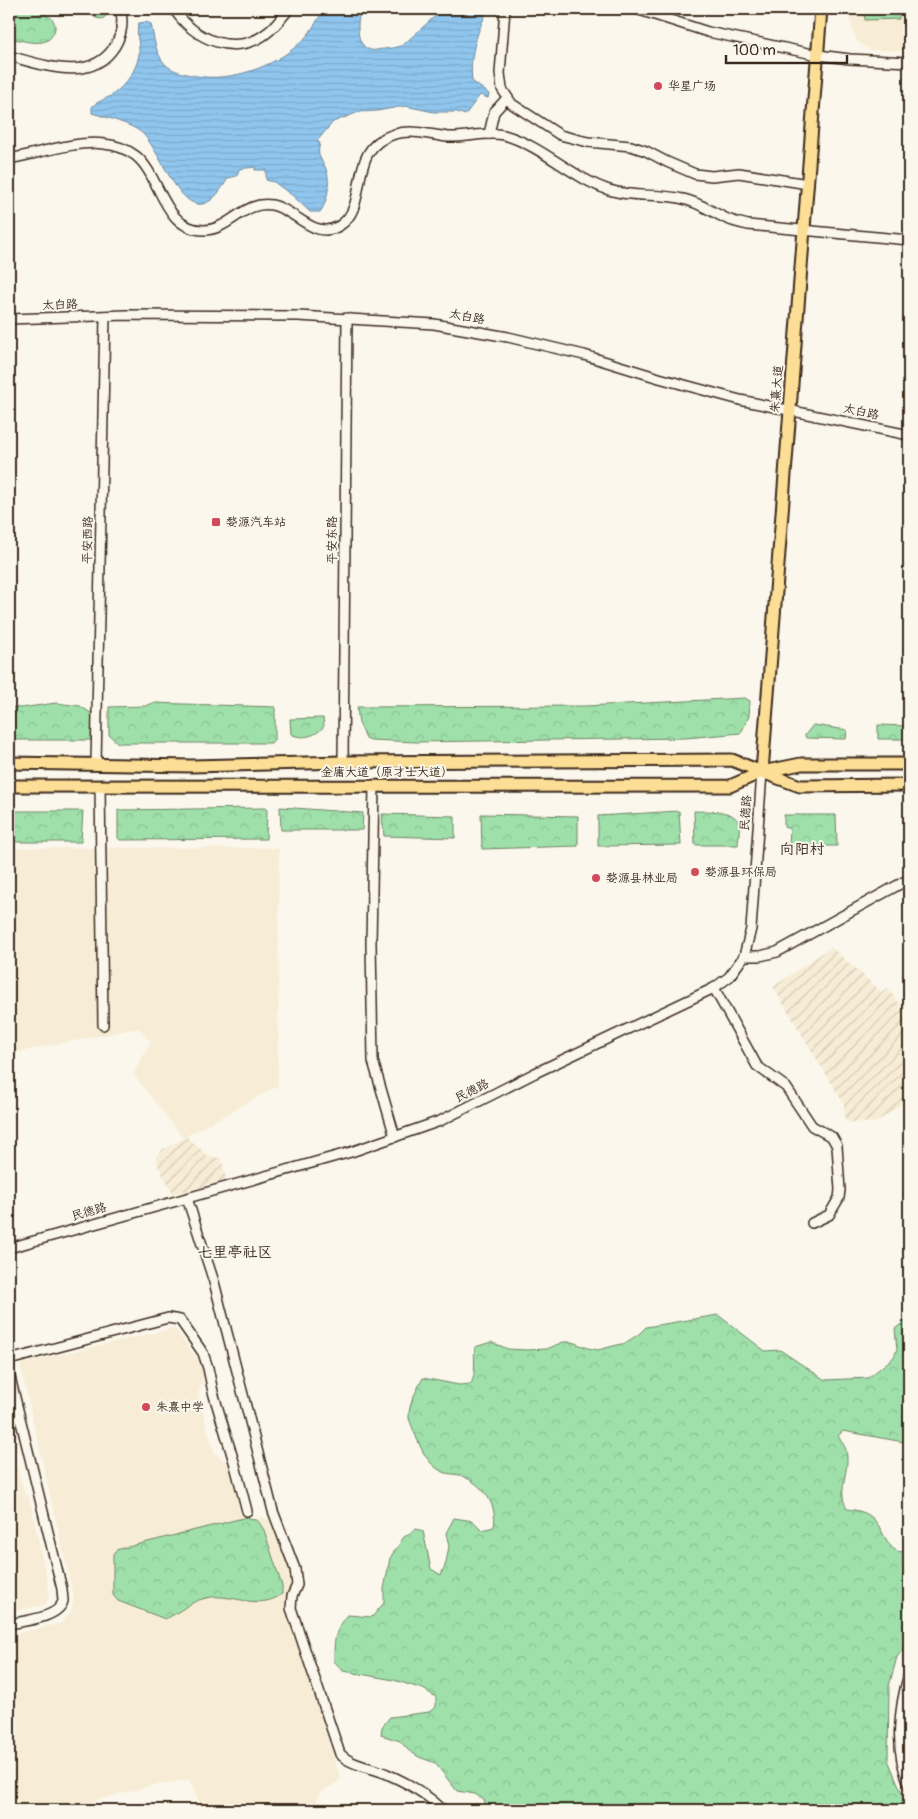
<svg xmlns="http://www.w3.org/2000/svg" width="918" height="1819" font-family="Pangolin,'LXGW WenKai TC',sans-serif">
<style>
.built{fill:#f7edd6}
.industrial{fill:url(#industrial-furrows)}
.forest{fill:url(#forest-crowns);stroke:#6d8564}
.pitch{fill:#9fe0aa;stroke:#6d8564}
.water{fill:url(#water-rules);stroke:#6e889b}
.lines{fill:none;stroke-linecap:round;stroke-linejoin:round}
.minor-casing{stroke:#3b2a1e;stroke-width:12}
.major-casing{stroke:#3b2a1e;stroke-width:15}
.minor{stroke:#fbf7ec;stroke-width:9}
.major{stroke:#fdde96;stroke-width:11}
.poi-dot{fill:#d1495b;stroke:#fbf7ec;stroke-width:2}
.labels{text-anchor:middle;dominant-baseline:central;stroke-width:4;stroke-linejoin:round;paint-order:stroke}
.poi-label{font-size:12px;fill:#3b2a1e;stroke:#fbf7ec;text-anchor:start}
.street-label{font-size:12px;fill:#3b2a1e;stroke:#fbf7ec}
.quarter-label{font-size:15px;fill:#3b2a1e;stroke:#fbf7ec}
</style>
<defs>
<pattern id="industrial-furrows" width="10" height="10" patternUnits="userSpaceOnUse" patternTransform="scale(1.25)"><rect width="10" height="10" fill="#f7edd6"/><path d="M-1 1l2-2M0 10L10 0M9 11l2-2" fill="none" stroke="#d5cbb7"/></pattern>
<pattern id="forest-crowns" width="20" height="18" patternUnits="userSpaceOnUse" patternTransform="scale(1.25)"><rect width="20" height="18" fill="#9fe0aa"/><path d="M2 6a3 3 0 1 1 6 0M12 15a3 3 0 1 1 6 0" fill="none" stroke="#8ac092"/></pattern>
<pattern id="water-rules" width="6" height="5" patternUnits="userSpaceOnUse" patternTransform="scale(1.25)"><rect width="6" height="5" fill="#90c6ee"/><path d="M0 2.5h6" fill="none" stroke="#7daacc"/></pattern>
</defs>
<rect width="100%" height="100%" fill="#fbf7ec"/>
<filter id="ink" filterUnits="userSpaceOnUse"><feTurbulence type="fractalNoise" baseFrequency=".02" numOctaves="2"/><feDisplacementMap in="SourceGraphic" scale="10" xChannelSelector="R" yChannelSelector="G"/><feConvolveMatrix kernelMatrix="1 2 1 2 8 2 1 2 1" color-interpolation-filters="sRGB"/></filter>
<g filter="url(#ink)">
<g class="built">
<polygon points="846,9 909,9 909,51 870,50 857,41"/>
<polygon points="9,848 279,848 278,1086 183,1138 133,1074 151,1042 138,1028 9,1054"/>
<polygon points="174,1328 201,1364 204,1376 198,1396 214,1452 229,1465 243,1524 263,1517 270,1520 288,1567 290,1584 285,1605 341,1780 320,1793 313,1810 206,1810 200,1804 189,1780 158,1784 59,1810 9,1810 9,1635 61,1623 71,1611 74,1599 20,1364"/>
<polygon points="9,1410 18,1447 13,1453 25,1494 29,1497 49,1589 49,1598 45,1605 9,1612"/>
</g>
<g class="industrial">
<polygon points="831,947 882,992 887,988 909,1015 909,1099 875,1123 845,1122 844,1104 773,987"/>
<polygon points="187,1137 208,1156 221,1158 227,1181 173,1194 158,1166 156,1158 163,1149"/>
</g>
<g class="forest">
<path d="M9 9H35C40 15 51 14 54 22 56 26 55 30 53 34 46 49 22 40 9 38Z"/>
<polygon points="83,9 108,9 106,16 102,19 96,18"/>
<polygon points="745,698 750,701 749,716 741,733 686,738 415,742 371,740 366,738 359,723 357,707 586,706"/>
<polygon points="56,703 80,706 94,715 94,736 92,740 9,740 9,707 21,708"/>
<polygon points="153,703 275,707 275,738 271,743 118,743 109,735 109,707 146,706"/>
<path d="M323 718 324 726C317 736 302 740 291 734L290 719Z"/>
<polygon points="813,725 847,730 846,739 806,738 805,735"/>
<polygon points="878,725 909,726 909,739 878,739"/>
<polygon points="280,807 363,813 362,830 281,830"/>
<polygon points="265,808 267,810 266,839 120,840 118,838 118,810"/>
<polygon points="9,811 83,811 81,842 9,842"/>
<polygon points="679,811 681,845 598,846 598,816"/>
<path d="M694 811C706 812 737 808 739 825 740 831 738 839 738 845H695Z"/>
<polygon points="382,814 455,816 455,838 384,836"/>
<polygon points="481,814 578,816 578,846 482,849"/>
<polygon points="784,815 836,815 837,846 789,846 790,829 784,827"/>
<path d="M718 1315 765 1351 780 1350 825 1380 868 1378 894 1357 897 1349 895 1329 909 1318V1443L843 1431 838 1436C841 1441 845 1446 846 1450 851 1471 836 1489 847 1509 855 1510 863 1511 870 1516 881 1523 886 1547 897 1551 900 1552 906 1552 909 1552V1642L897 1657 889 1686 888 1760 909 1810H488L484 1800 475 1794 457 1791 435 1763 419 1757 408 1750 400 1741 381 1735 382 1727 390 1717 429 1712 436 1707V1697L423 1689 394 1680 343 1671 334 1661C334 1640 334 1631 348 1615L372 1617 384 1603V1589L390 1558 404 1537 416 1529 423 1531 431 1569 441 1575 446 1563 449 1546 446 1533 454 1518 473 1521 482 1530 494 1527C498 1505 483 1484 462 1476 456 1473 449 1475 443 1472 426 1464 420 1446 413 1429 412 1426 410 1422 409 1418 408 1404 417 1390 423 1378L459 1385 471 1384C477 1372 473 1360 475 1347L491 1342 508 1349 526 1350 547 1349 563 1342H572L588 1348 598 1350 625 1343 639 1334 646 1327Z"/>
<path d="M247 1517 258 1521 264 1530 282 1586V1594C258 1612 231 1592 206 1598 188 1602 180 1613 165 1619L118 1601 113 1595V1555L116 1550Z"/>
</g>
<polygon class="pitch" points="864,9 899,9 899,19 865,20"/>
<path class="water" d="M324 9H361C357 20 355 43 368 49 374 52 378 49 384 49 391 48 396 48 403 45L443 9H488C477 33 469 54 472 81L489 94 488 98 480 95 465 115 457 112H434L405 106 377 111 359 112 333 122 317 141 320 143C316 157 321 157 326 169 331 181 328 202 320 212H310L293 196 274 182 266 180V170H255V167L239 169 237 176 228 178C189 249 166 156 142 133 132 124 105 117 92 113V107C97 101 105 100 112 95 125 86 137 70 139 54 140 44 135 32 139 23L146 22 151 24C154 38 155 53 165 64 173 72 186 74 197 76 231 82 274 67 300 43 310 34 317 21 324 9Z"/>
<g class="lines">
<g class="minor-casing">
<g id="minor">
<path d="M174 9C194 40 236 58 268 32 276 26 283 16 289 9"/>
<polyline points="505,9 500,73 502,89 512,104 560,135 588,142 631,146 646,151 667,162 695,174 712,176 739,173 808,184"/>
<polyline points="636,9 708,32 818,55 850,59 909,62"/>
<path d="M9 56C44 65 91 84 115 46 122 34 124 22 120 9"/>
<polyline points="489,134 494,112 507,98"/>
<path d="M9 159C36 154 77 140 104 144 115 145 127 149 136 156 161 176 163 230 204 230 230 230 244 200 272 205 295 209 314 241 339 226 372 206 344 148 395 134 413 129 430 135 448 137 465 138 488 131 504 135 543 146 572 178 609 190 633 198 659 193 683 199 698 202 709 210 723 217 730 221 739 223 748 225L909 240"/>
<polyline points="9,319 126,315 298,316 434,324 508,337 584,355 659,378 740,400 909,435"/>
<polyline points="343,762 347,318"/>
<polyline points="96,764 105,316"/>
<polyline points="374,786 371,943 373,1061 395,1137"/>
<polyline points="100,787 103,1025"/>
<polyline points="744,956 760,956 777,952 909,879"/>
<polyline points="714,988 757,1066 786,1087 812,1126 832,1137 837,1146 840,1190 839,1198 829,1215 812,1223"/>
<path d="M187 1198 214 1282 273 1511 295 1569 297 1585 292 1596 291 1608 340 1754C352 1766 371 1767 387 1774 408 1783 427 1794 443 1810"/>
<polyline points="9,1248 351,1152 440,1121 535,1073 714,988 729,977 744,956 751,929 762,772"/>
<polyline points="9,1360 168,1318 180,1320 203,1353 208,1368 213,1392 235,1465 247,1511"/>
<path d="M9 1373 62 1589C62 1592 63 1598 63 1601 59 1618 23 1621 9 1624"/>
<path d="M909 1674C899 1707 894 1751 909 1783"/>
</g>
</g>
<g class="major-casing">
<g id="major">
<polyline points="9,763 192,766 343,762 732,760 762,772 801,764 909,764"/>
<polyline points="762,772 821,9"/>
<path d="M9 786C249 788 490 785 730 786L762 772 800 786 909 785"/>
</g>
</g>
<use href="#minor" class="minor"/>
<use href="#major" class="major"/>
</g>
</g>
<g class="poi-dot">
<circle cx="658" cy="86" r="5"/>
<rect x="211" y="517" width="10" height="10" rx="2.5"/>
<circle cx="695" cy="872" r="5"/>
<circle cx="596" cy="878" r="5"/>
<circle cx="146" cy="1407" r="5"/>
</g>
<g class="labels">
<g class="poi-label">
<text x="668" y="86">华星广场</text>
<text x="226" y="522">婺源汽车站</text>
<text x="705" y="872">婺源县环保局</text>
<text x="606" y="878">婺源县林业局</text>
<text x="156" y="1407">朱熹中学</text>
</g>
<g class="street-label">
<text transform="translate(60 305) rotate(-2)">太白路</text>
<text transform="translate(467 317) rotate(10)">太白路</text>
<text transform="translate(777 389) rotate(-85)">朱熹大道</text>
<text transform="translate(861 412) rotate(12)">太白路</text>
<text transform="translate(88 540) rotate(-89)">平安西路</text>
<text transform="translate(332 540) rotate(-90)">平安东路</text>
<text x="387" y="772">金庸大道（原才士大道）</text>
<text transform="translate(746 813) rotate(-86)">民德路</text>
<text transform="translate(472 1091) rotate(-27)">民德路</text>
<text transform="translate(89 1212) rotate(-16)">民德路</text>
</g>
<g class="quarter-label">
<text x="802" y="849">向阳村</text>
<text x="235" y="1252">七里亭社区</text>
</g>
</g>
<rect width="918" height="1819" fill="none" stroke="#fbf7ec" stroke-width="30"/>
<rect x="15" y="15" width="888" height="1789" fill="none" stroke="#3b2a1e" stroke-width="2" filter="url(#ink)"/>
<path d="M726 55v8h121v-8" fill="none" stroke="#3b2a1e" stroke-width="2.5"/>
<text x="733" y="55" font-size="15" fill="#3b2a1e" stroke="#fbf7ec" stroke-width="4" paint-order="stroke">100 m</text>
</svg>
